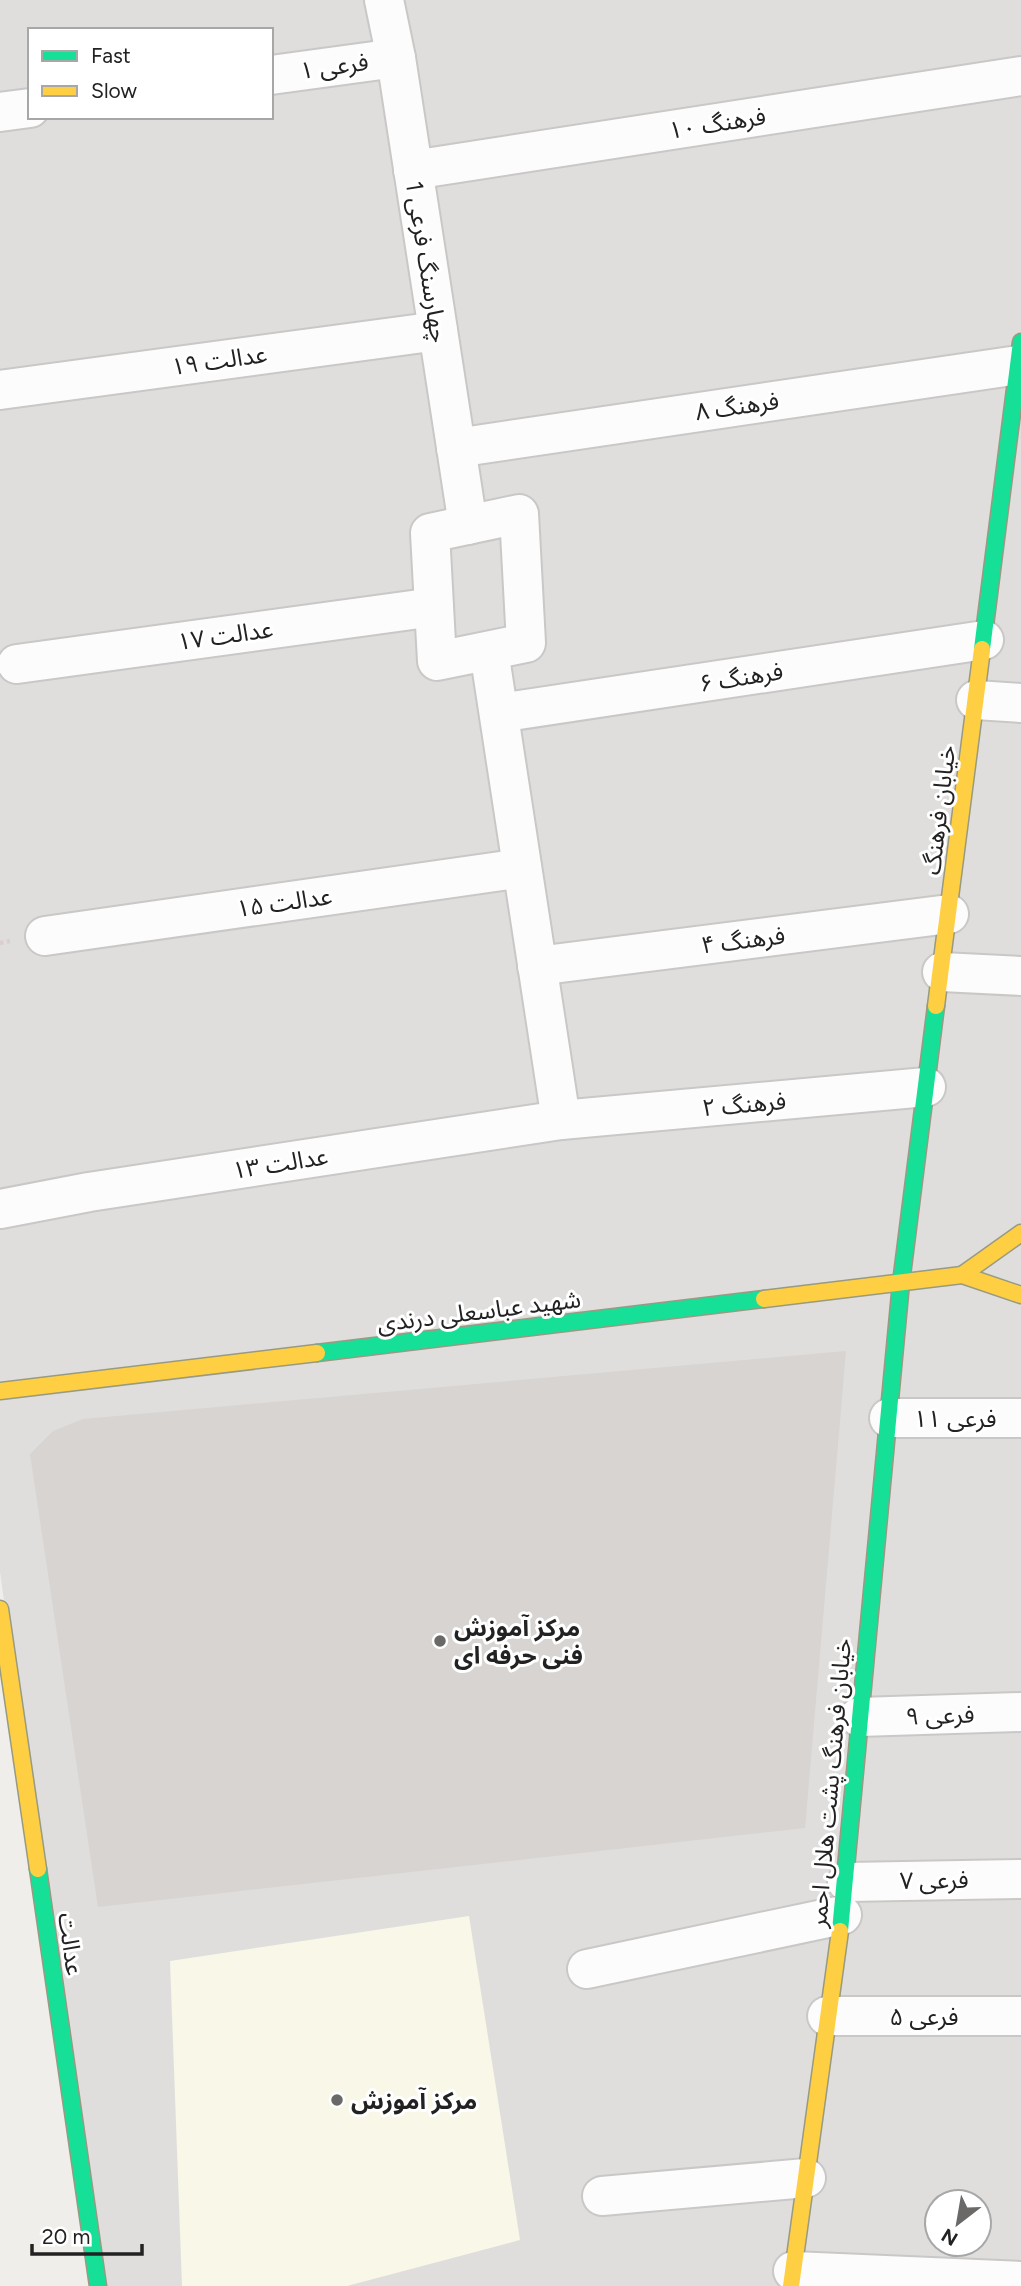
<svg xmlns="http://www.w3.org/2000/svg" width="1021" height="2286" font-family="Figtree,'Noto Sans Arabic',sans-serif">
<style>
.residential{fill:#dfdedc;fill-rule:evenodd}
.education{fill:#f8f7e8}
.building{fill:#d7d4d2}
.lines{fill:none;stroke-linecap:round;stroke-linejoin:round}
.street-casing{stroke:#c9c8c7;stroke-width:42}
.fast-casing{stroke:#999a82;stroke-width:19}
.slow-casing{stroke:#999a82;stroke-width:19}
.path{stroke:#dccecd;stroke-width:4.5;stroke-dasharray:3.5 3.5;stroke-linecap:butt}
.street{stroke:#fdfcfc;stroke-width:38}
.fast{stroke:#16e098;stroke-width:16}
.slow{stroke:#ffcf43;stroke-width:16}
.poi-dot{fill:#6a6968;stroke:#fff;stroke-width:2.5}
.labels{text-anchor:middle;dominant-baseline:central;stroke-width:6;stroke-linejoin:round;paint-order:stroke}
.street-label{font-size:24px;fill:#222;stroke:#fff}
.poi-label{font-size:24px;font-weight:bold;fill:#222;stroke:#fff;text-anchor:start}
</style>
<rect width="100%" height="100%" fill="#f0eeeb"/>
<path class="residential" d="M0 0H1021V2286H99L0 1572ZM30 30H271V117H30ZM937 2202H979V2244H937Z"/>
<polygon class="education" points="469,1916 520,2240 347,2286 182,2286 170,1961"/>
<polygon class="building" points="846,1351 805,1828 98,1907 30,1454 53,1431 83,1419"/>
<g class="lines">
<g class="street-casing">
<g id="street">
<polyline points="384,0 396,58 468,525"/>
<polyline points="271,75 396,58"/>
<polyline points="0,112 30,108"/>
<polyline points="413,170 1021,76"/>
<polyline points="0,390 438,331"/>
<polyline points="456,448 1018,365"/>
<polygon points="519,514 526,643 437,661 430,533"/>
<polyline points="489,651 561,1120"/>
<polyline points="17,664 434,607"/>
<polyline points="976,700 1021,703"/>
<polyline points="499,713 984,640"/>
<polyline points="45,936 522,868"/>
<polyline points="537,966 949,914"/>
<polyline points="942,972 1021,976"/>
<polyline points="0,1209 89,1192 561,1120 926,1087"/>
<polyline points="889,1418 1021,1418"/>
<polyline points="859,1717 1021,1712"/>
<polyline points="847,1882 1021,1879"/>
<polyline points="587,1969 842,1915"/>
<polyline points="827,2016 1021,2016"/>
<polyline points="602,2196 806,2178"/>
<polyline points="793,2271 1021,2281"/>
</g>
</g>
<g class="fast-casing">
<g id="fast">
<polyline points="982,649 1021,342"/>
<polyline points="317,1353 764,1299"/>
<polyline points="38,1869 98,2286"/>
<polyline points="840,1931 901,1283 936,1006"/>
</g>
</g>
<g class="slow-casing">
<g id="slow">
<polyline points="936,1006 982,649"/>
<polyline points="962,1275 1021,1233"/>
<polyline points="764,1299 962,1275 1021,1295"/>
<polyline points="0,1391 317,1353"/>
<polyline points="0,1609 38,1869"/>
<polyline points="791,2286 840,1931"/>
</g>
</g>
<polyline class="path" points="0,943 10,941"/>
<use href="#street" class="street"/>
<use href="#fast" class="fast"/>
<use href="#slow" class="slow"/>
</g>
<g class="poi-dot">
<circle cx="440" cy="1641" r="7"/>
<circle cx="337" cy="2100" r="7"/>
</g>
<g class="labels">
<g class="street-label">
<text transform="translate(334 66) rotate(-8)">فرعی ۱</text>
<text transform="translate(717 123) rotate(-9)">فرهنگ ۱۰</text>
<text transform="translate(427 262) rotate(81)">چهارسنگ فرعی 1</text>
<text transform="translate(219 360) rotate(-8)">عدالت ۱۹</text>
<text transform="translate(737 406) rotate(-8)">فرهنگ ۸</text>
<text transform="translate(225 635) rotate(-8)">عدالت ۱۷</text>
<text transform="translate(741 677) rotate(-9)">فرهنگ ۶</text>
<text transform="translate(939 810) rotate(-83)">خیابان فرهنگ</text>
<text transform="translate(284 902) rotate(-8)">عدالت ۱۵</text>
<text transform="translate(743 940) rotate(-7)">فرهنگ ۴</text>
<text transform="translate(744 1104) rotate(-5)">فرهنگ ۲</text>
<text transform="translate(280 1163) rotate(-9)">عدالت ۱۳</text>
<text transform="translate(479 1311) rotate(-7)">شهید عباسعلی درندی</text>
<text x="955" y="1418">فرعی ۱۱</text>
<text transform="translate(940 1715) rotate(-2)">فرعی ۹</text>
<text transform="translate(830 1783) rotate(-85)">خیابان فرهنگ پشت هلال احمر</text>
<text transform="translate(934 1880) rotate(-1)">فرعی ۷</text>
<text transform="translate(71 1944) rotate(82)">عدالت</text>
<text x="924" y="2016">فرعی ۵</text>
</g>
<g class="poi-label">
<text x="454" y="1627">مرکز آموزش<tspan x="454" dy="28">فنی حرفه ای</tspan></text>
<text x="351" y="2100">مرکز آموزش</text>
</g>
</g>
<rect x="28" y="28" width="245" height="91" fill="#ffffff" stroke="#a7a7a7" stroke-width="2"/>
<rect x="42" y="51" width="35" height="10" fill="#16e098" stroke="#a7a7a7" stroke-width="2"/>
<text x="91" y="63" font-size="21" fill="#222222">Fast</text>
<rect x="42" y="86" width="35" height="10" fill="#ffcf43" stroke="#a7a7a7" stroke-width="2"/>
<text x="91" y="98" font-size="21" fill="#222222">Slow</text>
<g transform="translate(958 2223) rotate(211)"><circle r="33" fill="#ffffff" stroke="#a7a7a7" stroke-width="2"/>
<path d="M0-5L12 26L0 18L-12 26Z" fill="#6a6968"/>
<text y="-10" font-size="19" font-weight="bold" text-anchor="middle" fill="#222222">N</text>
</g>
<path d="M32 2244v10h110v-10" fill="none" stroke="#222222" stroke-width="3.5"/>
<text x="42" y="2244" font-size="21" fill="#222222" stroke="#ffffff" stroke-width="5" paint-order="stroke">20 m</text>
</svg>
